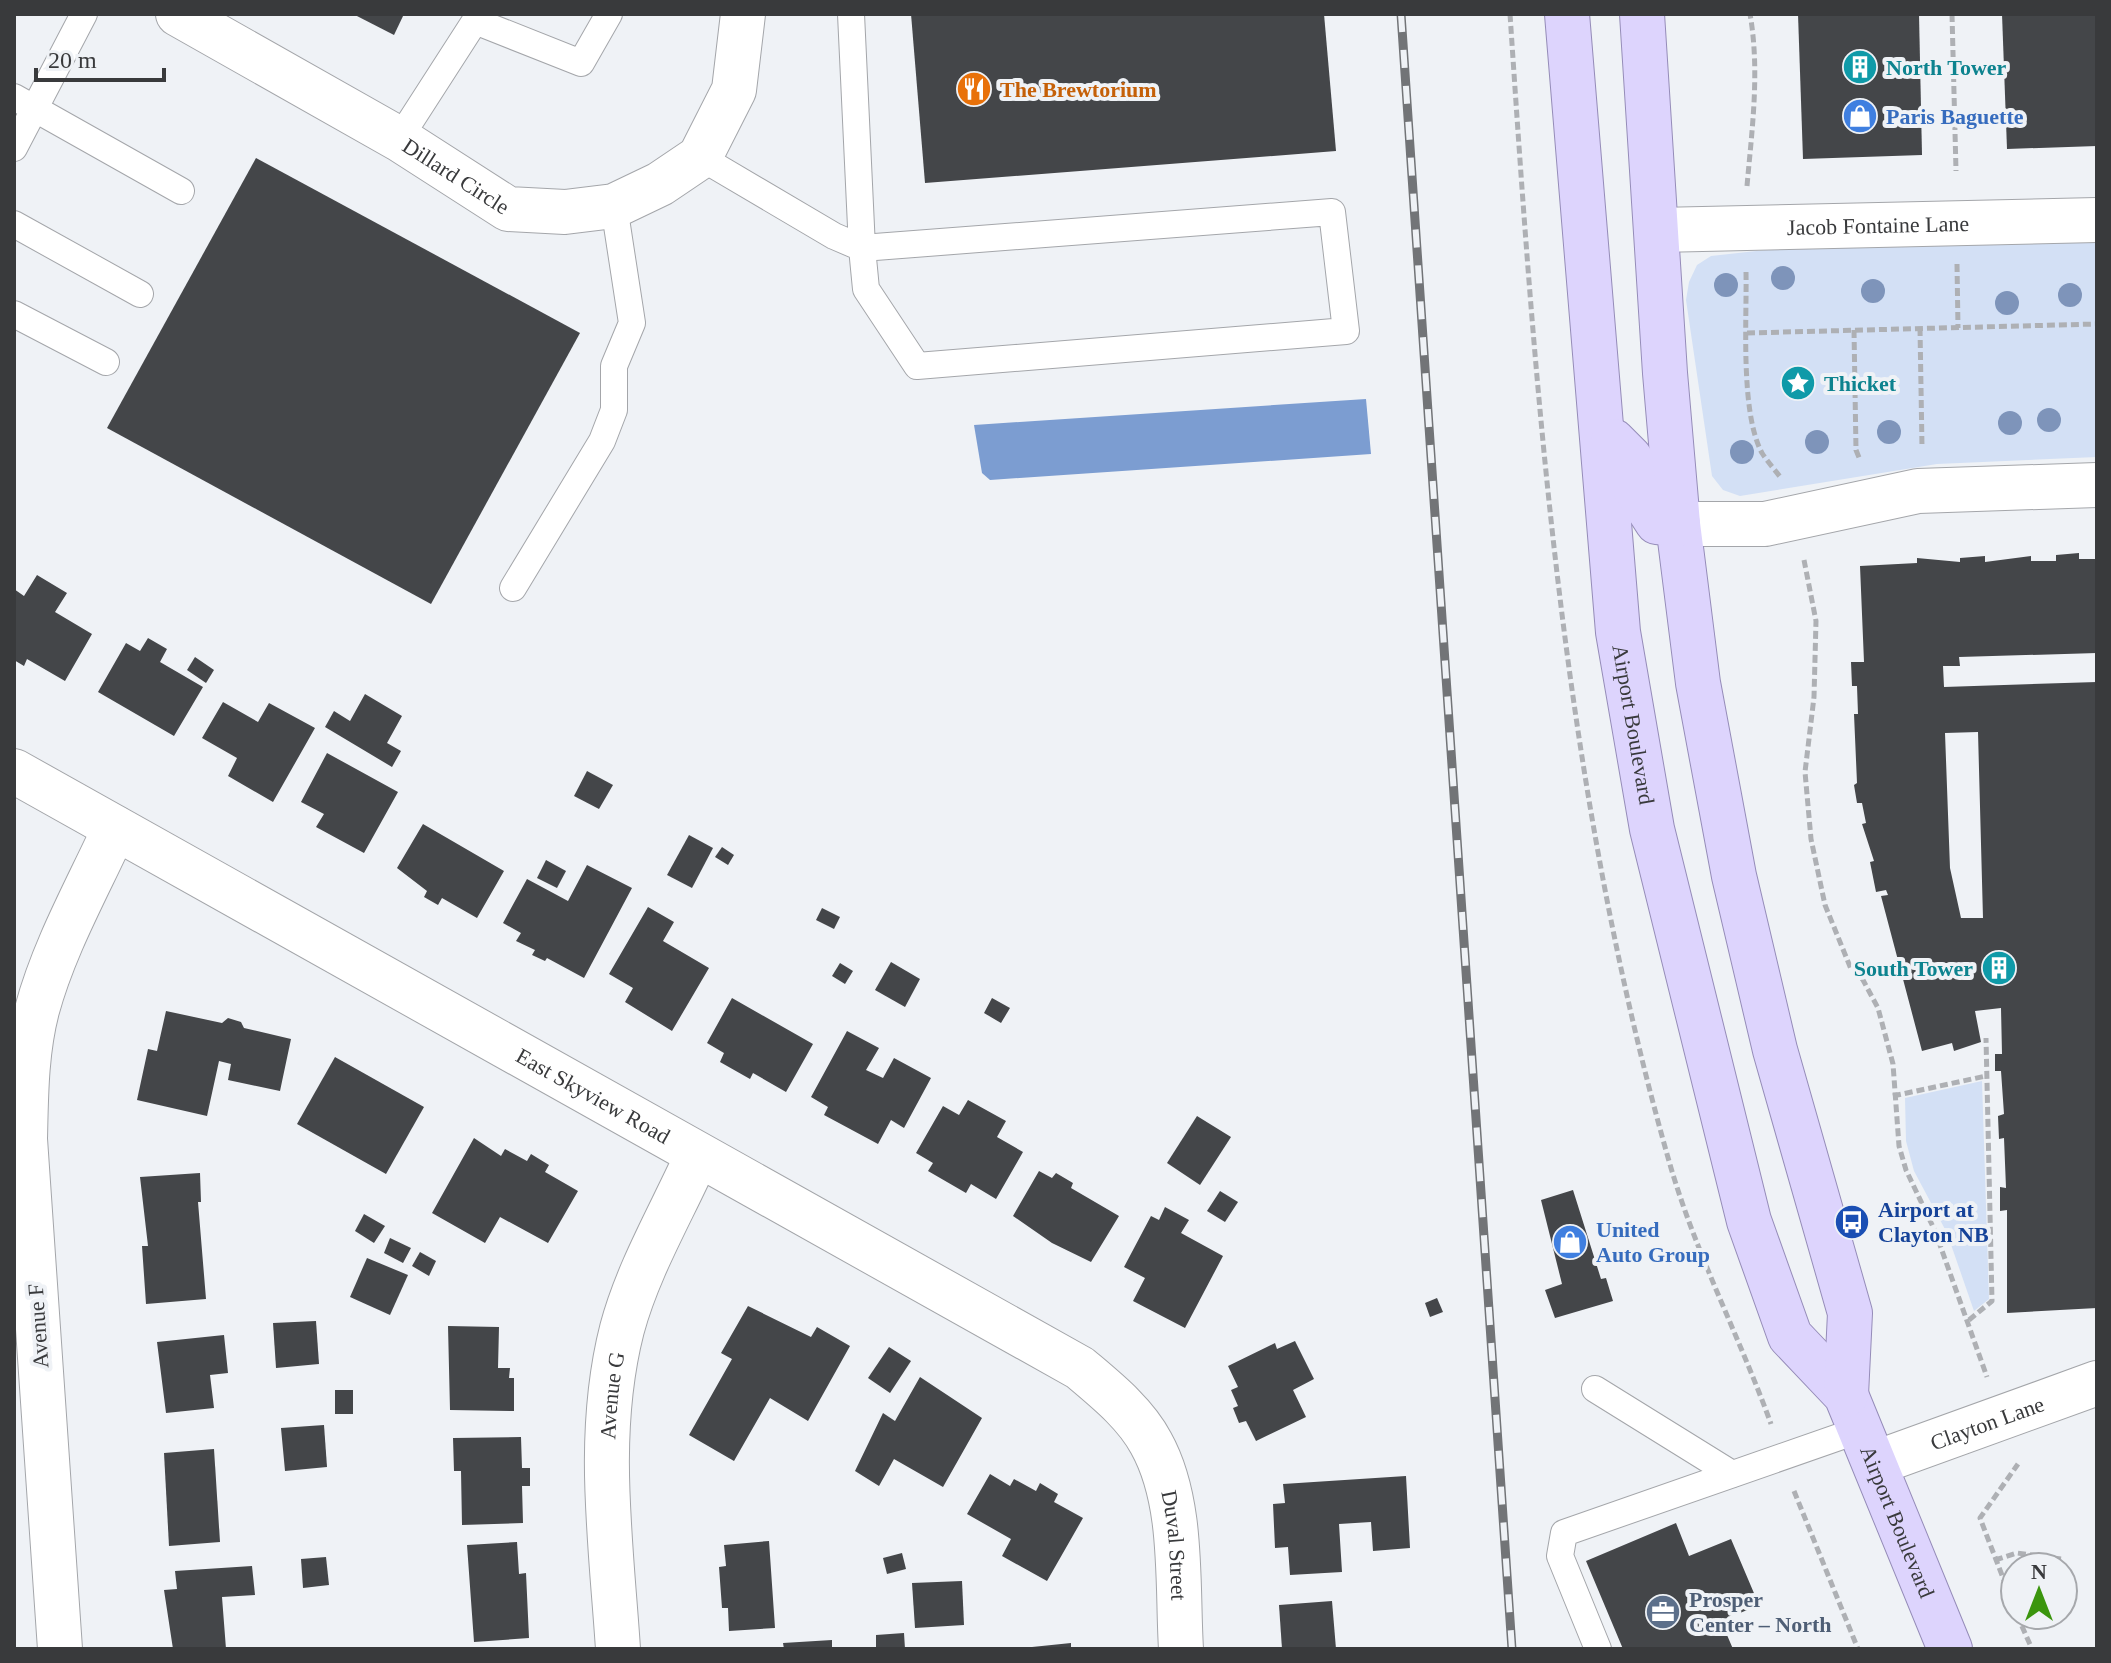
<svg xmlns="http://www.w3.org/2000/svg" width="2111" height="1663" font-family="Georgia,serif">
<style>
.green{fill:#d3e0f5}
.water{fill:#7c9dd1}
.building{fill:#444649;fill-rule:evenodd}
.lines{fill:none;stroke-linecap:round;stroke-linejoin:round}
.service-casing{stroke:#a4a6aa;stroke-width:28}
.minor-casing{stroke:#a4a6aa;stroke-width:46}
.primary-casing{stroke:#958cb8;stroke-width:46}
.path{stroke:#aeb0b4;stroke-width:5;stroke-dasharray:8 4;stroke-linecap:butt}
.service{stroke:#fff;stroke-width:26}
.minor{stroke:#fff;stroke-width:44}
.primary{stroke:#ddd4fd;stroke-width:44}
.rail-casing{stroke:#727477;stroke-width:9}
.rail{stroke:#eff2f6;stroke-width:6;stroke-dasharray:18;stroke-linecap:butt}
.tree{fill:#7e94ba}
.labels{text-anchor:middle;dominant-baseline:central;stroke-width:8;stroke-linejoin:round;paint-order:stroke}
.culture-label{font-size:22px;font-weight:bold;fill:#0d838f;stroke:#eff2f6;text-anchor:start}
.food-label{font-size:22px;font-weight:bold;fill:#c56008;stroke:#eff2f6;text-anchor:start}
.shop-label{font-size:22px;font-weight:bold;fill:#366cbe;stroke:#eff2f6;text-anchor:start}
.street-label{font-size:22px;fill:#393a3c;stroke:#eff2f6}
.transit-label{font-size:22px;font-weight:bold;fill:#164399;stroke:#eff2f6;text-anchor:start}
.service-label{font-size:22px;font-weight:bold;fill:#4e5e75;stroke:#eff2f6;text-anchor:start}
</style>
<rect width="100%" height="100%" fill="#eff2f6"/>
<g class="green">
<polygon points="2097,241 2097,457 1937,464 1740,496 1723,490 1712,476 1686,300 1689,282 1697,265 1711,256 1765,250"/>
<polygon points="1982,1081 1989,1299 1974,1311 1947,1233 1914,1171 1906,1141 1905,1098"/>
</g>
<polygon class="water" points="1366,399 1371,454 990,480 982,473 974,425"/>
<g class="building">
<polygon points="353,14 404,14 394,35"/>
<polygon points="911,14 1324,14 1336,151 925,183"/>
<polygon points="1798,14 1919,14 1922,155 1803,159"/>
<polygon points="2002,14 2097,14 2097,146 2007,149"/>
<polygon points="256,158 580,333 431,604 107,428"/>
<path d="M2079 553V559H2097V653L1959 657 1960 666H1943L1944 687 2097 682V1308L2007 1313V1210L2000 1211V1187L2006 1188 2004 1138 1999 1139 1998 1116 2004 1114 2001 1071H1995V1054H2002L2001 1008 1975 1011 1981 1042 1954 1051 1952 1043 1922 1051 1881 896 1888 895 1886 890 1876 892 1870 862 1874 861 1862 824 1866 823 1862 803H1857L1854 785 1857 783 1854 714H1858L1857 686H1852L1851 662H1864L1860 566 1917 563V558L1960 562V558L1985 556V562L2031 556V561H2056V555ZM1978 732 1983 918H1961L1950 868 1945 733Z"/>
<polygon points="37,575 67,593 55,612 92,634 65,681 27,659 24,666 14,660 14,589 24,596"/>
<polygon points="148,638 167,649 160,662 203,687 174,736 98,692 126,643 140,651"/>
<polygon points="195,657 214,670 206,683 187,670"/>
<polygon points="365,694 402,716 387,743 401,751 392,767 325,727 334,711 350,721"/>
<polygon points="223,702 258,722 269,703 315,728 273,802 228,776 237,758 202,738"/>
<polygon points="327,753 398,792 364,853 316,827 324,814 301,802"/>
<polygon points="587,771 613,785 599,809 574,796"/>
<polygon points="423,824 504,871 477,918 442,898 438,905 424,897 427,891 397,868"/>
<polygon points="689,835 713,848 692,888 667,875"/>
<polygon points="722,847 734,855 728,865 715,857"/>
<polygon points="546,860 566,871 557,888 537,878"/>
<polygon points="587,865 632,888 584,978 547,958 545,961 532,955 535,950 516,941 521,933 503,923 527,879 568,901"/>
<polygon points="648,907 674,922 663,941 709,968 672,1031 625,1002 633,988 609,974"/>
<polygon points="822,908 840,917 834,929 816,920"/>
<polygon points="891,962 920,979 905,1007 875,990"/>
<polygon points="840,963 853,971 845,984 832,976"/>
<polygon points="732,998 813,1044 786,1092 753,1073 750,1079 720,1062 724,1053 707,1043"/>
<polygon points="992,998 1010,1008 1001,1023 984,1013"/>
<polygon points="166,1011 222,1023 228,1018 241,1022 244,1028 291,1039 280,1091 228,1080 231,1064 219,1061 207,1116 137,1100 148,1049 157,1051"/>
<polygon points="847,1031 879,1048 866,1070 883,1078 894,1058 931,1078 904,1128 891,1120 878,1144 824,1115 828,1107 811,1097"/>
<polygon points="335,1057 424,1107 386,1174 297,1124"/>
<polygon points="968,1100 1006,1121 997,1137 1023,1152 996,1199 971,1184 966,1193 928,1171 933,1163 916,1153 943,1106 959,1115"/>
<polygon points="1197,1116 1231,1137 1200,1185 1167,1163"/>
<polygon points="474,1138 501,1156 505,1149 527,1161 531,1154 549,1165 545,1172 578,1191 548,1243 500,1217 485,1243 432,1213"/>
<polygon points="1039,1171 1052,1178 1056,1173 1073,1183 1071,1188 1119,1216 1091,1262 1052,1243 1013,1216"/>
<polygon points="200,1173 201,1202 198,1202 206,1299 146,1304 142,1246 148,1246 140,1177"/>
<polygon points="1573,1190 1601,1279 1606,1278 1613,1301 1555,1318 1545,1290 1562,1284 1541,1200"/>
<polygon points="1220,1191 1238,1202 1225,1222 1207,1211"/>
<polygon points="1165,1207 1189,1220 1181,1233 1223,1256 1185,1328 1133,1301 1145,1278 1124,1267 1151,1216 1159,1220"/>
<polygon points="364,1214 385,1226 374,1243 355,1231"/>
<polygon points="390,1238 411,1248 403,1263 384,1253"/>
<polygon points="420,1252 436,1261 429,1276 412,1266"/>
<polygon points="367,1258 408,1275 390,1315 350,1297"/>
<polygon points="1437,1298 1443,1312 1430,1317 1425,1303"/>
<polygon points="748,1306 811,1337 817,1327 850,1346 808,1421 770,1398 734,1461 689,1435 732,1359 721,1353"/>
<polygon points="316,1321 319,1364 276,1368 273,1323"/>
<polygon points="448,1326 499,1327 498,1368 510,1368 509,1378 514,1378 514,1411 450,1410"/>
<polygon points="224,1335 228,1373 210,1375 214,1408 166,1413 157,1342"/>
<polygon points="1295,1341 1314,1379 1293,1390 1306,1417 1256,1441 1246,1421 1239,1423 1233,1408 1238,1406 1231,1390 1238,1387 1228,1366 1275,1343 1277,1349"/>
<polygon points="889,1347 911,1361 890,1393 868,1378"/>
<polygon points="920,1377 982,1418 943,1487 894,1459 879,1486 855,1471 883,1413 895,1421"/>
<rect x="335" y="1390" width="18" height="24"/>
<polygon points="324,1425 327,1467 285,1471 281,1428"/>
<polygon points="521,1437 522,1468 530,1468 530,1486 522,1486 523,1523 462,1525 461,1471 454,1471 453,1438"/>
<polygon points="214,1449 220,1542 169,1546 164,1453"/>
<polygon points="990,1474 1010,1486 1014,1479 1036,1491 1040,1483 1058,1494 1054,1502 1083,1518 1047,1581 1002,1556 1011,1539 967,1514"/>
<polygon points="1406,1476 1410,1548 1373,1551 1371,1522 1339,1524 1342,1572 1290,1575 1288,1547 1275,1548 1273,1504 1285,1503 1283,1484"/>
<polygon points="1676,1523 1689,1556 1731,1539 1759,1605 1721,1621 1733,1649 1623,1649 1586,1561"/>
<polygon points="769,1541 775,1628 729,1631 728,1608 722,1608 719,1567 726,1566 724,1545"/>
<polygon points="517,1542 519,1574 526,1573 529,1638 474,1642 467,1545"/>
<polygon points="902,1553 906,1569 887,1574 883,1558"/>
<polygon points="326,1557 329,1585 303,1588 301,1559"/>
<polygon points="252,1566 255,1595 222,1597 226,1649 173,1649 164,1590 177,1589 175,1571"/>
<polygon points="962,1581 964,1625 915,1628 912,1583"/>
<polygon points="1332,1601 1336,1649 1282,1649 1279,1605"/>
<polygon points="904,1633 905,1649 876,1649 876,1635"/>
<polygon points="832,1640 832,1649 784,1649 783,1643"/>
<polygon points="1071,1643 1071,1649 1032,1649 1032,1647"/>
</g>
<g class="lines">
<g class="service-casing">
<g id="service">
<polyline points="14,97 181,191"/>
<polyline points="399,139 475,21 581,63 609,14"/>
<polyline points="14,148 84,14"/>
<polyline points="700,157 834,236 862,248 866,289 917,366 1346,331 1332,212 862,248 851,14"/>
<polyline points="14,224 140,294"/>
<polyline points="14,314 106,362"/>
<polyline points="513,588 602,441 614,410 614,366 632,323 614,206"/>
<polyline points="1595,1389 1732,1474"/>
<polyline points="1598,1649 1560,1556 1564,1533 1862,1429"/>
</g>
</g>
<g class="minor-casing">
<g id="minor">
<path id="s1" d="M178 14 399 139 508 209 565 212 614 206 660 184 700 157 734 90 743 14"/>
<path id="s2" d="M1658 230 2097 220"/>
<polyline points="1678,524 1765,524 1918,491 2097,485"/>
<path id="s3" d="M14 771 1080 1368C1106 1390 1135 1413 1151 1443 1184 1502 1177 1584 1181 1649"/>
<path id="s4" d="M1876 1463 2097 1383"/>
<path d="M60 1649 25 1139C26 1096 26 1052 37 1010 54 947 88 887 115 828"/>
<path id="s5" d="M618 1649C611 1542 595 1434 622 1329 638 1269 672 1212 697 1156"/>
</g>
</g>
<g class="primary-casing">
<g id="primary">
<path id="s6" d="M1567 14 1618 632 1652 829 1749 1221 1790 1336 1846 1395 1950 1649"/>
<polyline points="1642,14 1665,373 1678,524 1698,683 1734,876 1775,1050 1850,1313 1846,1395"/>
<polyline points="1613,441 1630,458 1633,485 1657,522 1678,524"/>
</g>
</g>
<g class="path">
<path d="M1510 14C1536 402 1563 793 1671 1168 1697 1256 1740 1338 1771 1424"/>
<polyline points="1952,14 1956,171"/>
<path d="M1747 186C1752 129 1760 71 1750 14"/>
<polyline points="1957,264 1958,328"/>
<path d="M1746 272C1747 319 1740 412 1762 453 1767 461 1775 470 1781 478"/>
<polyline points="1920,328 1922,447"/>
<polyline points="1854,330 1856,450 1860,460"/>
<polyline points="1747,333 2097,324"/>
<polyline points="1804,560 1816,621 1814,697 1805,772 1811,839 1825,905 1851,969 1863,980 1878,1008 1893,1064 1899,1146 1906,1170 1935,1231 1987,1377"/>
<polyline points="1893,1096 1986,1076"/>
<polyline points="1969,1320 1992,1301 1986,1038"/>
<polyline points="1794,1491 1858,1649"/>
<polyline points="1995,1560 2017,1553 2061,1559"/>
<polyline points="2015,1609 1980,1518 2018,1464"/>
<polyline points="2017,1615 2032,1649"/>
</g>
<use href="#service" class="service"/>
<use href="#minor" class="minor"/>
<use href="#primary" class="primary"/>
<g class="rail-casing">
<polyline id="rail" points="1401,14 1512,1649"/>
</g>
<use href="#rail" class="rail"/>
</g>
<g class="tree">
<circle cx="1783" cy="278" r="12"/>
<circle cx="1726" cy="285" r="12"/>
<circle cx="1873" cy="291" r="12"/>
<circle cx="2070" cy="295" r="12"/>
<circle cx="2007" cy="303" r="12"/>
<circle cx="2049" cy="420" r="12"/>
<circle cx="2010" cy="423" r="12"/>
<circle cx="1889" cy="432" r="12"/>
<circle cx="1817" cy="442" r="12"/>
<circle cx="1742" cy="452" r="12"/>
</g>
<defs>
<g id="building-disc" transform="scale(1.8)"><circle r="9.5" fill="#0f9aa8" stroke="#eff2f6"/><path d="M-4-6H4V6H1V3H-1V6H-4ZM-2.5-4.3h1.7v1.8h-1.7ZM.8-4.3h1.7v1.8H.8ZM-2.5-1h1.7V.8h-1.7ZM.8-1h1.7V.8H.8Z" fill="#fff"/></g>
<g id="restaurant-disc" transform="scale(1.8)"><circle r="9.5" fill="#e8710a" stroke="#eff2f6"/><path d="M-5-6h1v4h1v-4h1v4h1v-4h1v5L-1.5 .5V6h-2V.5L-5-1ZM5-6V6H3V1.5H1.5Q1.5-4 5-6Z" fill="#fff"/></g>
<g id="shop-disc" transform="scale(1.8)"><circle r="9.5" fill="#3f7fe0" stroke="#eff2f6"/><path d="M-5-2.5h2.3a2.7 3.5 0 0 1 5.4 0H5L5.5 6h-11ZM-1.5-2.5h3a1.5 2.3 0 0 0-3 0Z" fill="#fff"/></g>
<g id="sight-disc" transform="scale(1.8)"><circle r="9.5" fill="#0f9aa8" stroke="#eff2f6"/><path d="M0-6L1.8-2.2L6-1.7L2.9 1.2L3.7 5.4L0 3.3L-3.7 5.4L-2.9 1.2L-6-1.7L-1.8-2.2Z" fill="#fff"/></g>
<g id="bus-disc" transform="scale(1.8)"><circle r="9.5" fill="#1a4fb4" stroke="#eff2f6"/><path d="M-5-6H5V4H4V6H2V4H-2V6H-4V4H-5ZM-3.5-4V0h7V-4ZM-3.5 1.2v1.5H-2V1.2ZM2 1.2v1.5H3.5V1.2Z" fill="#fff"/></g>
<g id="office-disc" transform="scale(1.8)"><circle r="9.5" fill="#5c6f8a" stroke="#eff2f6"/><path d="M-6-3h4V-5.5h4V-3h4V5H-6ZM-1-4.5V-3h2v-1.5ZM-6 0V1H6V0Z" fill="#fff"/></g>
</defs>
<g fill-rule="evenodd">
<use href="#building-disc" x="1860" y="67"/>
<use href="#restaurant-disc" x="974" y="89"/>
<use href="#shop-disc" x="1860" y="116"/>
<use href="#sight-disc" x="1798" y="383"/>
<use href="#building-disc" x="1999" y="968"/>
<use href="#bus-disc" x="1852" y="1222"/>
<use href="#shop-disc" x="1570" y="1242"/>
<use href="#office-disc" x="1663" y="1612"/>
</g>
<g class="labels">
<g class="culture-label">
<text x="1886" y="67">North Tower</text>
<text x="1824" y="383">Thicket</text>
<text x="1973" y="968" text-anchor="end">South Tower</text>
</g>
<g class="food-label">
<text x="1000" y="89">The Brewtorium</text>
</g>
<g class="shop-label">
<text x="1886" y="116">Paris Baguette</text>
<text x="1596" y="1229">United<tspan x="1596" dy="25">Auto Group</tspan></text>
</g>
<g class="street-label">
<text stroke="none"><textPath href="#s1" startOffset="322">Dillard Circle</textPath></text>
<text stroke="none"><textPath href="#s2" startOffset="220">Jacob Fontaine Lane</textPath></text>
<text stroke="none"><textPath href="#s6" startOffset="714">Airport Boulevard</textPath></text>
<text stroke="none"><textPath href="#s3" startOffset="664">East Skyview Road</textPath></text>
<text transform="translate(38 1326) rotate(-94)">Avenue F</text>
<text stroke="none"><textPath href="#s5" startOffset="254">Avenue G</textPath></text>
<text stroke="none"><textPath href="#s4" startOffset="118">Clayton Lane</textPath></text>
<text stroke="none"><textPath href="#s6" startOffset="1564">Airport Boulevard</textPath></text>
<text stroke="none"><textPath href="#s3" startOffset="1432">Duval Street</textPath></text>
</g>
<g class="transit-label">
<text x="1878" y="1209">Airport at<tspan x="1878" dy="25">Clayton NB</tspan></text>
</g>
<g class="service-label">
<text x="1689" y="1599">Prosper<tspan x="1689" dy="25">Center – North</tspan></text>
</g>
</g>
<rect width="2111" height="1663" fill="none" stroke="#393a3c" stroke-width="32"/>
<g transform="translate(2039 1591)"><circle r="38" fill="#eff2f6" stroke="#a6a8ac" stroke-width="2"/>
<path d="M0-6L14 30L0 20L-14 30Z" fill="#3b950e"/>
<text y="-12" font-size="22" font-weight="bold" text-anchor="middle" fill="#393a3c">N</text>
</g>
<path d="M36 68v12h128v-12" fill="none" stroke="#393a3c" stroke-width="4"/>
<text x="48" y="68" font-size="24" fill="#393a3c" stroke="#eff2f6" stroke-width="6" paint-order="stroke">20 m</text>
</svg>
